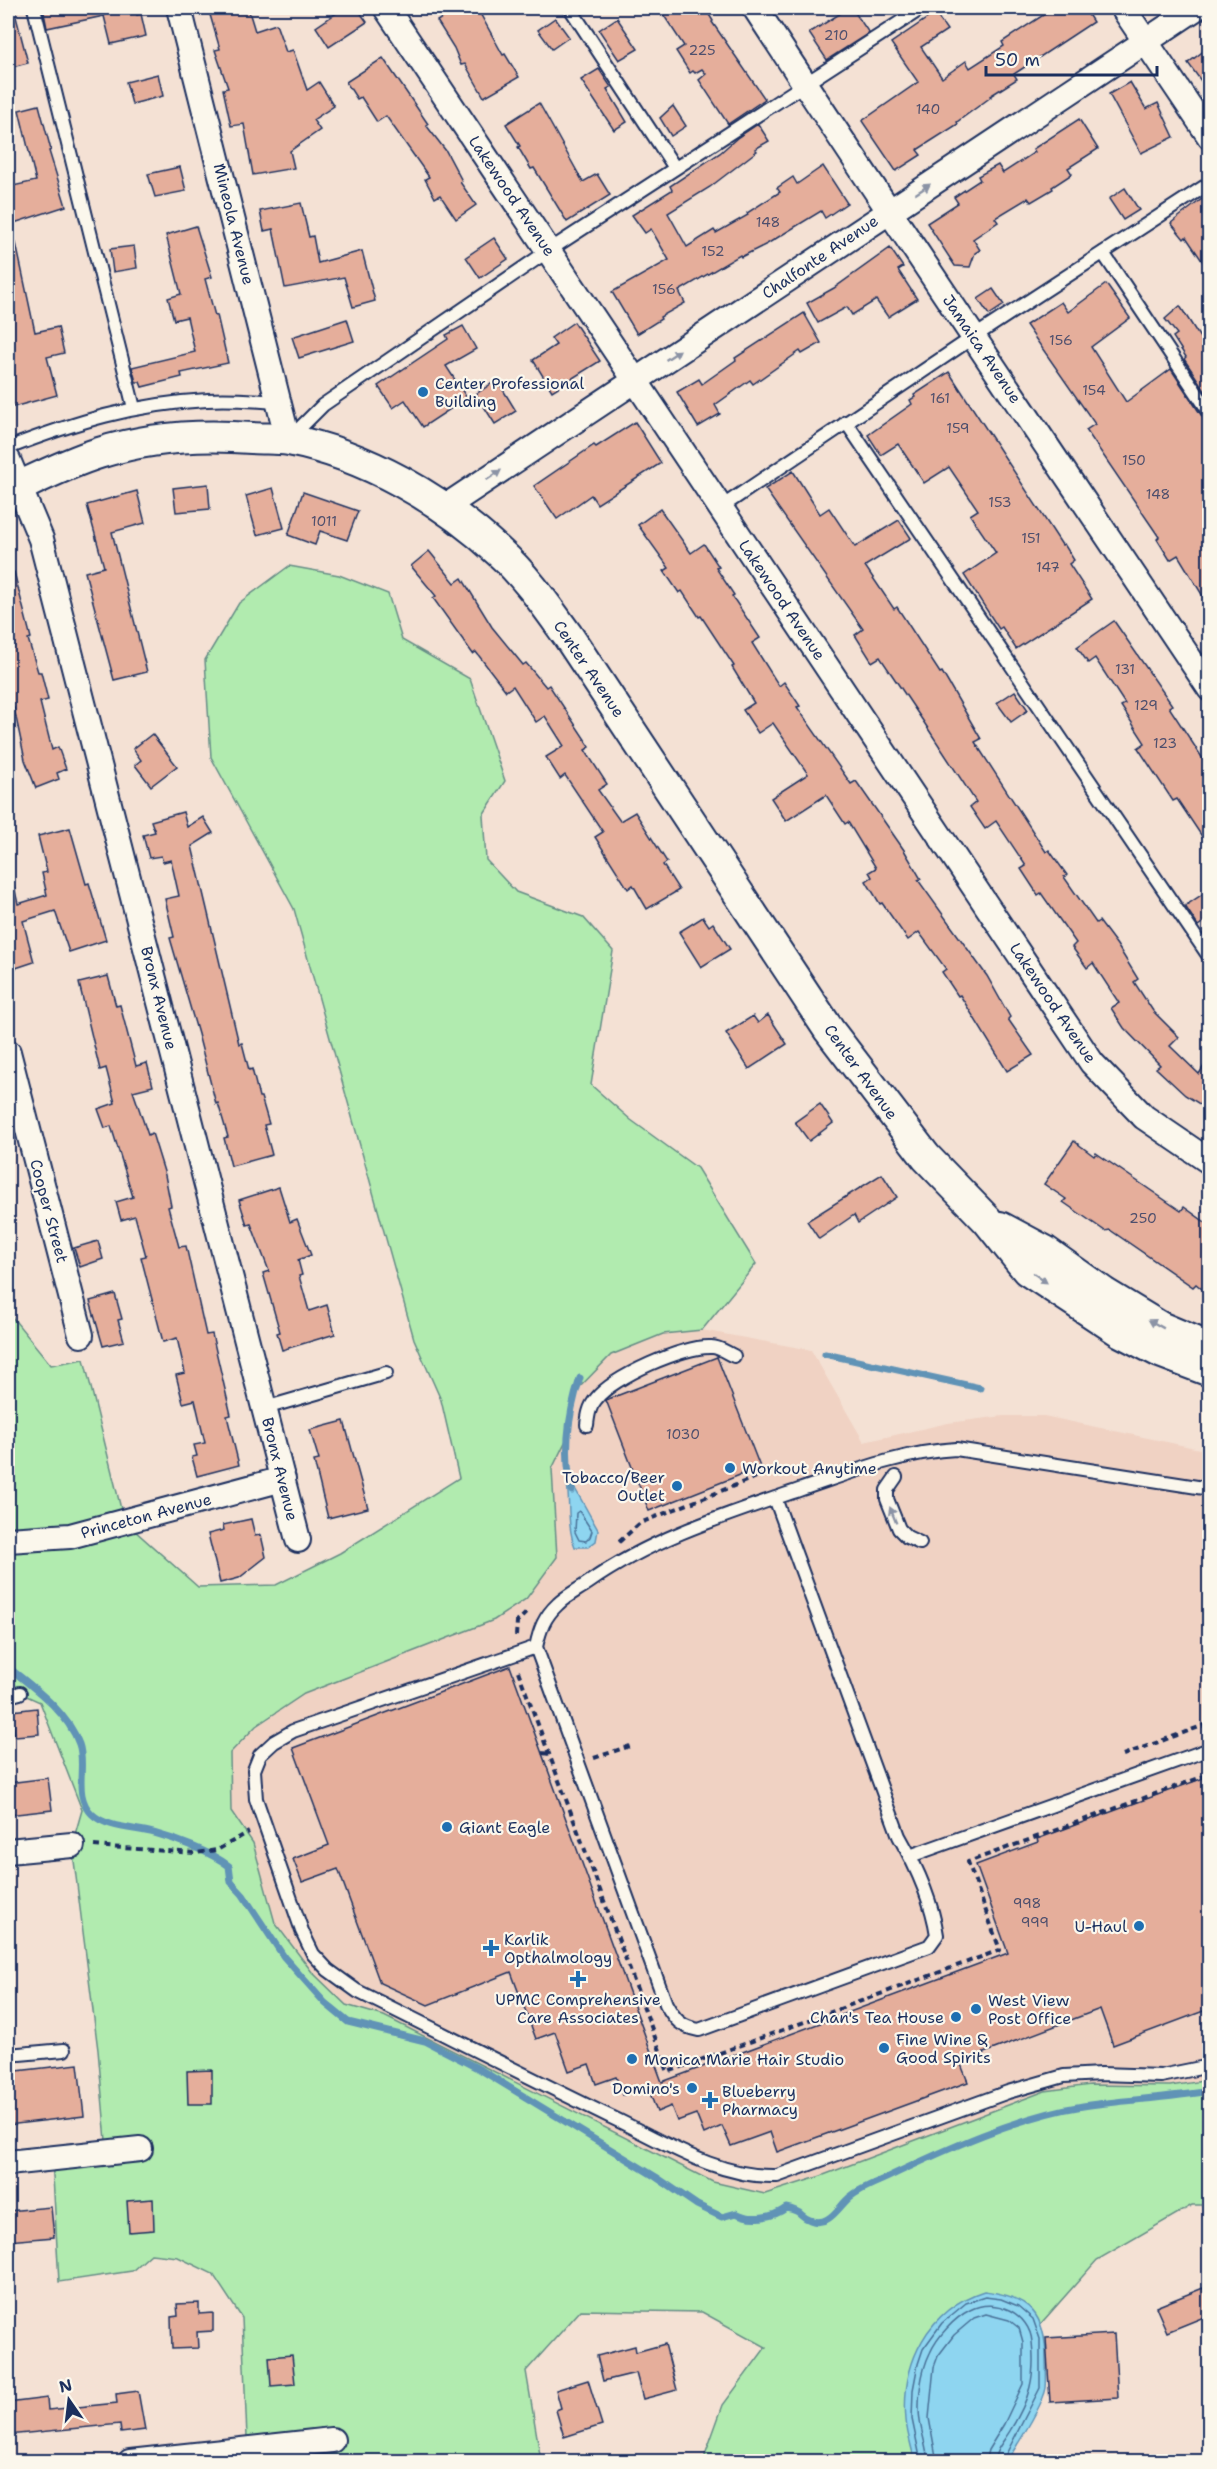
<svg xmlns="http://www.w3.org/2000/svg" width="1217" height="2469" font-family="'Shantell Sans',sans-serif">
<style>
.built{fill:#f0d2c3}
.green{fill:#b1ebaf;stroke:#668d86;stroke-width:1.5}
.water{fill:#8ed5f0;stroke:#6093b6;stroke-width:1.5}
.lines{fill:none;stroke-linecap:round;stroke-linejoin:round}
.shore{stroke:#497198;stroke-width:1.5}
.stream{stroke:#6093b6;stroke-width:7}
.building{fill:#e5ae9b;stroke:#1b2f5e;stroke-width:1.5}
.service-casing{stroke:#1b2f5e;stroke-width:16}
.minor-casing{stroke:#1b2f5e;stroke-width:28}
.tertiary-casing{stroke:#1b2f5e;stroke-width:34}
.path{stroke:#1b2f5e;stroke-width:4;stroke-dasharray:6 4.5;stroke-linecap:butt}
.service{stroke:#fbf7ec;stroke-width:12}
.minor{stroke:#fbf7ec;stroke-width:24}
.tertiary{stroke:#fbf7ec;stroke-width:30}
.oneway{fill:#8b93a5}
.poi-dot{fill:#1f6fb2;stroke:#fbf7ec;stroke-width:2}
.labels{text-anchor:middle;dominant-baseline:central;stroke-width:4.5;stroke-linejoin:round;paint-order:stroke}
.number-label{font-size:14px;fill:#4e4f6d}
.street-label{font-size:16px;fill:#1b2f5e;stroke:#fbf7ec}
.poi-label{font-size:16px;fill:#1b2f5e;stroke:#fbf7ec;text-anchor:start}
</style>
<rect width="100%" height="100%" fill="#f4e1d4"/>
<filter id="ink" filterUnits="userSpaceOnUse"><feTurbulence type="fractalNoise" baseFrequency=".0167" numOctaves="2"/><feDisplacementMap in="SourceGraphic" scale="12" xChannelSelector="R" yChannelSelector="G"/><feConvolveMatrix kernelMatrix="1 2 1 2 8 2 1 2 1" color-interpolation-filters="sRGB"/></filter>
<g filter="url(#ink)">
<polygon class="built" points="702,1330 811,1350 864,1442 948,1423 1003,1416 1044,1416 1209,1451 1209,2080 1170,2086 1090,2085 1045,2091 821,2176 765,2194 713,2182 384,2016 346,2006 312,1972 275,1923 253,1843 230,1811 230,1753 256,1727 304,1694 494,1620 526,1599 557,1557 552,1469 570,1432 573,1393 611,1355 663,1334"/>
<polygon class="green" points="289,566 339,575 388,594 402,640 470,679 505,781 483,815 486,860 516,892 583,917 613,951 591,1085 631,1120 697,1168 756,1264 702,1330 663,1334 611,1355 574,1393 570,1432 552,1469 557,1557 526,1599 494,1620 304,1694 256,1726 230,1753 231,1811 253,1843 275,1923 312,1972 346,2005 384,2016 713,2182 765,2194 821,2176 1045,2091 1090,2085 1170,2086 1209,2080 1209,2205 1192,2205 1097,2260 1013,2355 978,2461 707,2461 705,2455 723,2405 766,2347 702,2312 581,2310 526,2371 541,2461 248,2461 242,2318 213,2274 178,2257 151,2254 132,2271 59,2282 52,2159 107,2152 98,2050 72,1845 82,1810 40,1702 20,1693 8,1696 8,1312 51,1365 84,1359 124,1521 198,1587 276,1585 340,1553 459,1478 441,1400 414,1339 294,909 211,757 205,660 239,603"/>
<g class="water">
<path d="M567 1482 573 1485 598 1530 596 1541 588 1547H575C567 1527 570 1504 567 1482Z"/>
<path d="M984 2291C1029 2296 1046 2314 1046 2360 1046 2369 1047 2379 1046 2388 1043 2406 1017 2445 1007 2461L915 2462C912 2448 907 2434 906 2420 901 2363 928 2309 984 2291Z"/>
</g>
<g class="lines">
<g class="shore">
<polygon points="579,1511 592,1531 590,1537 586,1541 579,1540 575,1532 576,1513"/>
<polyline points="921,2462 912,2419 913,2390 918,2364 923,2349 942,2323 966,2303 985,2297 1001,2299 1018,2306 1033,2319 1040,2339 1040,2388 1002,2462"/>
<path d="M928 2462C927 2448 922 2435 920 2421 917 2401 921 2371 930 2353 937 2337 954 2318 970 2310 995 2296 1030 2314 1032 2342 1036 2377 1029 2400 1011 2429 1005 2440 995 2449 994 2462"/>
<polyline points="937,2462 929,2418 934,2367 938,2356 954,2335 974,2318 986,2314 1009,2320 1019,2328 1023,2342 1023,2384 1004,2424 988,2450 985,2462"/>
</g>
<g class="stream">
<polyline points="825,1354 980,1388"/>
<path d="M572 1491C563 1453 568 1415 580 1378"/>
<path d="M8 1667C33 1687 67 1711 79 1744 87 1766 72 1795 92 1814 106 1828 136 1828 154 1833 176 1839 211 1852 229 1866L231 1882 243 1895 284 1957 325 2003 348 2022 425 2041 481 2070 656 2177 697 2205 722 2217 736 2213C751 2221 773 2218 786 2208 803 2211 799 2216 810 2220 829 2228 838 2207 850 2197 859 2189 875 2183 886 2178 944 2150 1019 2116 1083 2106 1125 2100 1167 2098 1210 2091"/>
</g>
</g>
<g class="building">
<polygon points="43,8 135,8 137,15 141,14 146,36 111,44 104,16 47,28"/>
<polygon points="208,8 248,8 255,31 276,24 286,52 293,50 307,90 319,82 334,106 313,120 320,130 290,151 294,168 253,175 244,124 231,126 223,89 228,88 215,50 220,49"/>
<polygon points="344,8 357,8 367,22 329,47 316,27"/>
<polygon points="458,8 477,8 503,55 505,54 519,77 484,97 465,64 461,65 454,48 437,21"/>
<polygon points="659,8 705,8 713,21 712,22 765,99 728,124 699,80 706,74 702,69 695,73 693,71 690,73 676,51 684,46"/>
<polygon points="849,8 852,8 869,33 827,60 809,33"/>
<polygon points="1054,8 1084,8 1093,22 1014,74 1017,79 990,96 991,97 957,122 958,124 917,150 921,155 896,171 862,121 918,82 891,43 935,13 947,30 921,47 942,78 966,61 970,68 1004,46 1002,42"/>
<polygon points="14,9 28,63 8,68 8,10"/>
<polygon points="555,18 569,37 552,49 538,30"/>
<polygon points="617,18 638,49 619,60 599,30"/>
<polygon points="1209,47 1209,92 1188,63"/>
<polygon points="383,58 428,124 426,125 446,151 462,181 460,182 476,205 456,219 440,195 435,198 425,179 429,177 386,116 377,122 361,97 357,99 346,82"/>
<polygon points="599,69 611,87 607,89 627,122 614,130 581,80"/>
<polygon points="158,74 163,96 132,104 126,82"/>
<polygon points="1130,82 1146,109 1158,103 1174,137 1141,153 1109,94"/>
<polygon points="539,103 583,182 597,174 610,195 567,222 534,168 531,169 518,147 520,146 506,124"/>
<polygon points="39,105 51,150 49,151 66,206 8,225 8,187 36,181 19,110"/>
<polygon points="673,106 686,126 671,136 660,118"/>
<polygon points="1079,119 1098,149 1068,168 1072,174 1052,187 1053,189 1031,202 1028,198 995,218 998,222 973,239 980,250 975,253 970,267 955,266 927,223 958,203 954,197 980,180 978,176 998,165 1003,173 1035,152 1033,149"/>
<polygon points="758,124 769,141 755,149 757,151 710,187 668,213 687,247 714,230 716,233 748,215 747,213 780,192 777,188 793,177 797,184 823,166 847,203 825,218 821,211 767,244 741,257 740,255 679,291 685,303 660,317 661,319 637,334 612,292 669,260 651,229 645,233 632,215 672,190 670,186 720,153 737,138"/>
<polygon points="180,167 186,191 155,197 148,174"/>
<polygon points="1125,188 1139,210 1123,220 1109,199"/>
<polygon points="1202,199 1209,209 1209,271 1186,237 1184,239 1171,223"/>
<polygon points="301,203 309,237 313,236 318,263 362,251 375,301 353,307 344,277 285,288 273,229 264,231 260,211"/>
<polygon points="196,226 212,277 205,279 215,316 217,315 228,363 181,373 182,377 142,387 140,382 136,382 132,367 195,352 187,317 174,320 168,298 181,294 166,235"/>
<polygon points="494,238 508,259 480,278 466,257"/>
<polygon points="16,243 35,332 58,327 64,353 47,357 57,395 13,407 8,385 8,244"/>
<polygon points="134,246 137,268 113,272 110,249"/>
<polygon points="890,248 903,267 898,270 917,299 888,317 876,300 852,315 847,307 818,323 807,303 834,288"/>
<polygon points="1106,284 1130,318 1091,347 1126,402 1171,369 1203,418 1209,421 1209,606 1178,555 1170,560 1157,539 1159,537 1086,430 1095,424 1026,325 1061,302 1068,312"/>
<polygon points="993,289 1004,305 989,315 978,299"/>
<polygon points="1180,306 1209,352 1209,397 1184,359 1186,357 1173,337 1177,334 1165,319"/>
<polygon points="804,313 821,343 802,354 800,351 753,384 750,380 715,405 720,414 698,427 677,392 699,379 702,384 736,360 735,358"/>
<polygon points="347,319 354,341 299,358 292,337"/>
<polygon points="574,322 600,361 552,391 533,360 556,345 551,338"/>
<polygon points="463,326 476,349 446,366 467,398 423,427 405,400 393,408 378,386 448,339 446,335"/>
<polygon points="949,372 1062,545 1064,544 1074,560 1069,564 1092,599 1016,649 1002,627 999,629 964,575 996,553 970,515 978,510 949,467 924,483 898,444 881,455 868,435 912,404 910,400 915,397 914,395"/>
<polygon points="497,380 516,411 495,424 476,394"/>
<polygon points="635,422 661,463 597,504 591,495 557,519 534,486 594,445 596,447"/>
<polygon points="793,471 820,514 829,508 855,547 899,520 911,538 865,566 894,609 897,607 940,673 942,672 981,739 975,742 1046,852 1049,850 1067,875 1064,877 1096,923 1099,921 1117,945 1138,979 1134,982 1153,1011 1179,1037 1170,1046 1199,1074 1209,1058 1209,1110 1185,1095 1156,1068 1160,1065 1124,1028 1111,1008 1119,1003 1093,963 1087,968 1072,947 1076,943 1041,893 1038,895 1021,869 1026,866 996,821 985,829 970,807 976,802 923,721 880,657 872,662 855,635 863,629 765,489"/>
<polygon points="208,484 210,509 176,512 173,488"/>
<polygon points="273,488 284,528 257,535 246,496"/>
<polygon points="137,491 145,523 112,532 147,672 114,680 85,572 104,567 87,505"/>
<polygon points="303,492 358,511 347,540 320,531 315,545 288,535"/>
<polygon points="660,509 691,553 704,544 719,567 716,568 734,595 732,596 760,638 752,643 779,686 784,682 800,706 797,707 851,784 856,781 904,850 921,879 918,880 987,976 1010,1017 1008,1019 1033,1055 1007,1071 960,995 958,996 942,972 946,969 919,932 908,940 882,903 880,904 866,881 872,877 869,872 876,868 848,822 845,824 826,795 786,821 771,798 808,774 773,723 758,733 743,710 754,703 732,667 734,666 701,616 699,617 682,591 679,593 664,571 669,568 638,525"/>
<polygon points="429,551 455,583 462,578 492,627 523,665 526,663 546,687 549,685 590,747 585,750 607,784 598,790 620,821 635,812 667,862 663,865 679,890 647,909 633,885 628,889 595,837 603,832 565,775 560,779 546,757 564,746 545,716 536,722 513,686 506,691 476,652 473,654 433,598 436,596 411,566"/>
<polygon points="14,572 31,638 28,639 38,672 41,672 48,700 40,702 52,750 58,747 66,769 57,773 59,779 36,788 25,760 14,708 8,710 8,573"/>
<polygon points="1114,621 1172,705 1169,707 1209,768 1209,847 1177,799 1173,801 1138,748 1145,743 1121,706 1125,704 1095,658 1088,663 1077,647"/>
<polygon points="1015,691 1028,710 1011,722 997,703"/>
<polygon points="152,734 177,766 151,786 135,765 141,760 133,749"/>
<polygon points="183,812 187,827 203,817 213,833 192,846 239,1044 242,1043 249,1070 252,1069 259,1097 261,1097 269,1124 264,1125 272,1155 231,1166 224,1138 228,1137 218,1103 216,1104 198,1034 170,938 174,937 165,899 179,896 171,860 163,862 161,856 149,858 143,835 155,832 151,821"/>
<polygon points="70,828 86,884 89,883 106,940 69,952 55,911 23,921 34,962 10,970 8,958 8,887 14,886 18,904 47,895 42,873 47,872 38,836"/>
<polygon points="1209,890 1209,918 1198,926 1185,906"/>
<polygon points="703,917 709,926 713,923 730,949 701,967 679,932"/>
<polygon points="108,976 116,1006 120,1005 136,1066 147,1063 153,1086 133,1091 148,1135 152,1133 165,1175 171,1206 168,1207 179,1247 186,1246 206,1335 212,1334 231,1415 227,1416 239,1465 197,1476 192,1457 197,1456 194,1445 205,1443 195,1400 183,1403 176,1375 185,1373 177,1338 163,1342 141,1257 146,1256 135,1216 121,1220 116,1202 133,1197 111,1126 105,1128 98,1109 115,1103 106,1068 100,1070 79,983"/>
<polygon points="768,1015 787,1044 749,1069 726,1033 753,1016 758,1023"/>
<polygon points="820,1104 833,1123 809,1141 795,1122"/>
<polygon points="1074,1141 1094,1156 1096,1153 1181,1211 1184,1207 1209,1225 1209,1295 1196,1284 1193,1287 1110,1230 1105,1231 1063,1202 1066,1199 1044,1184"/>
<polygon points="882,1174 897,1197 858,1223 854,1215 819,1239 807,1221"/>
<polygon points="279,1187 290,1222 297,1219 311,1255 298,1260 302,1275 299,1276 309,1311 327,1305 335,1334 282,1350 277,1333 280,1332 263,1273 269,1271 251,1224 247,1225 239,1200"/>
<polygon points="98,1241 103,1259 80,1267 74,1248"/>
<polygon points="115,1294 122,1319 118,1320 124,1341 103,1346 90,1301"/>
<polygon points="717,1357 760,1467 649,1511 606,1400"/>
<polygon points="344,1421 368,1508 328,1518 314,1461 319,1460 310,1430"/>
<polygon points="251,1519 255,1536 261,1535 266,1557 239,1578 220,1583 208,1534 224,1530 223,1525"/>
<polygon points="510,1666 662,2082 1008,1953 976,1865 1038,1842 1037,1839 1209,1776 1209,2009 1113,2045 1100,2009 960,2062 968,2082 777,2152 770,2132 731,2146 722,2126 704,2134 696,2114 677,2121 671,2106 657,2112 648,2088 655,2085 623,2095 616,2077 596,2084 589,2064 569,2071 555,2032 536,2039 511,1972 428,2005 380,1983 338,1869 302,1882 293,1859 329,1845 293,1748"/>
<polygon points="37,1708 39,1734 15,1736 12,1711"/>
<polygon points="48,1778 52,1810 8,1815 8,1783"/>
<polygon points="78,2064 84,2116 8,2125 8,2072"/>
<polygon points="212,2070 212,2104 188,2104 187,2071"/>
<polygon points="153,2199 154,2230 129,2232 127,2201"/>
<polygon points="51,2207 54,2237 8,2241 8,2211"/>
<polygon points="1203,2288 1209,2305 1209,2315 1167,2332 1156,2307"/>
<polygon points="199,2303 199,2314 213,2313 213,2331 197,2332 198,2348 172,2349 171,2317 178,2316 177,2304"/>
<polygon points="1114,2334 1118,2398 1050,2402 1046,2338"/>
<polygon points="665,2344 677,2390 643,2399 636,2373 603,2381 597,2356 635,2346 636,2352"/>
<polygon points="292,2355 295,2384 271,2386 269,2357"/>
<polygon points="588,2380 602,2425 564,2437 556,2410 561,2408 556,2390"/>
<polygon points="138,2391 145,2430 121,2433 120,2424 8,2435 8,2403 47,2398 48,2410 117,2403 116,2394"/>
</g>
<g class="lines">
<g class="service-casing">
<g id="service">
<polyline points="34,8 134,408"/>
<polyline points="570,8 675,168"/>
<polyline points="1103,253 1210,413"/>
<polyline points="846,422 1210,958"/>
<polyline points="291,437 323,405 548,251 922,8"/>
<path d="M8 448C76 422 133 404 207 400 231 398 256 401 280 402"/>
<polyline points="720,508 975,336 1210,183"/>
<polyline points="265,1408 386,1373"/>
<path d="M587 1425C588 1416 589 1407 596 1399 613 1377 684 1345 712 1347 719 1347 727 1353 734 1356"/>
<polyline points="896,1477 887,1490 887,1499 899,1529 907,1537 920,1543"/>
<path d="M775 1498 899 1836C916 1866 932 1901 937 1935L929 1946 699 2030C681 2027 675 2020 666 2004L536 1647C540 1629 544 1617 558 1604 566 1596 578 1590 588 1583 652 1538 726 1515 799 1490 850 1473 902 1452 956 1449L1210 1489"/>
<path d="M536 1647 293 1731 274 1742 260 1755 254 1770 256 1799 302 1931 313 1954 328 1970 357 1991C442 2033 526 2076 611 2117 662 2141 718 2178 777 2176L1008 2092 1064 2076 1101 2074 1161 2076 1210 2066"/>
<polyline points="8,1696 20,1693"/>
<polyline points="910,1856 1210,1749"/>
<polyline points="8,2055 64,2050"/>
</g>
</g>
<g class="minor-casing">
<g id="minor">
<polyline points="179,8 288,440"/>
<polyline points="386,8 1092,1063 1144,1117 1210,1162"/>
<path d="M755 8C904 236 1058 462 1210 689"/>
<polyline points="1123,8 1210,137"/>
<polyline points="8,460 41,539 298,1540"/>
<polyline points="445,507 1196,8"/>
<polyline points="8,1052 81,1335"/>
<polyline points="8,1540 70,1536 283,1479"/>
<polyline points="8,1851 72,1845"/>
<polyline points="8,2163 140,2149"/>
<polyline points="130,2462 332,2440"/>
</g>
</g>
<g class="tertiary-casing">
<g id="tertiary">
<path d="M8 492C38 478 67 463 99 453 149 437 201 434 252 438 264 439 277 438 289 440 366 455 442 499 499 552 526 576 547 607 568 636L829 1030 926 1157 987 1220 1027 1270 1121 1332 1160 1352 1210 1371"/>
<polyline points="1000,1227 1045,1251 1104,1293 1160,1327 1210,1348"/>
</g>
</g>
<g class="path">
<polyline points="619,1542 640,1523 779,1468"/>
<polyline points="516,1636 517,1622 529,1610"/>
<polyline points="518,1671 668,2072 1000,1950 968,1862 1210,1774"/>
<polyline points="542,1753 551,1754"/>
<polyline points="1123,1755 1210,1723"/>
<polyline points="594,1758 630,1746"/>
<polyline points="94,1846 196,1853 217,1850 249,1832"/>
</g>
<use href="#service" class="service"/>
<use href="#minor" class="minor"/>
<use href="#tertiary" class="tertiary"/>
</g>
<defs><path id="oneway-solid" d="M-6-.8H1V-3.2L6.5 0L1 3.2V.8H-6Z" transform="scale(1.5)"/></defs>
<g class="oneway">
<use href="#oneway-solid" transform="translate(923 189) rotate(-34)"/>
<use href="#oneway-solid" transform="translate(673 355) rotate(-34)"/>
<use href="#oneway-solid" transform="translate(494 475) rotate(-34)"/>
<use href="#oneway-solid" transform="translate(1040 1278) rotate(35)"/>
<use href="#oneway-solid" transform="translate(1156 1324) rotate(-151)"/>
<use href="#oneway-solid" transform="translate(893 1515) rotate(-112)"/>
</g>
</g>
<g class="poi-dot">
<circle cx="423" cy="392" r="6"/>
<circle cx="730" cy="1468" r="6"/>
<circle cx="677" cy="1486" r="6"/>
<circle cx="447" cy="1827" r="6"/>
<circle cx="1139" cy="1926" r="6"/>
<path d="M488 1939h6v6h6v6h-6v6h-6v-6h-6v-6h6z"/>
<path d="M575 1970h6v6h6v6h-6v6h-6v-6h-6v-6h6z"/>
<circle cx="976" cy="2009" r="6"/>
<circle cx="956" cy="2017" r="6"/>
<circle cx="884" cy="2048" r="6"/>
<circle cx="632" cy="2059" r="6"/>
<circle cx="692" cy="2088" r="6"/>
<path d="M707 2091h6v6h6v6h-6v6h-6v-6h-6v-6h6z"/>
</g>
<g class="labels">
<g class="number-label">
<text x="836" y="35">210</text>
<text x="702" y="50">225</text>
<text x="928" y="109">140</text>
<text x="768" y="222">148</text>
<text x="713" y="251">152</text>
<text x="664" y="289">156</text>
<text x="1061" y="340">156</text>
<text x="1094" y="390">154</text>
<text x="940" y="398">161</text>
<text x="958" y="428">159</text>
<text x="1134" y="460">150</text>
<text x="1158" y="494">148</text>
<text x="1000" y="502">153</text>
<text x="324" y="521">1011</text>
<text x="1031" y="538">151</text>
<text x="1048" y="567">147</text>
<text x="1125" y="669">131</text>
<text x="1146" y="705">129</text>
<text x="1165" y="743">123</text>
<text x="1143" y="1218">250</text>
<text x="683" y="1434">1030</text>
<text x="1027" y="1903">998</text>
<text x="1035" y="1922">999</text>
</g>
<g class="street-label">
<text transform="translate(512 196) rotate(56)">Lakewood Avenue</text>
<text transform="translate(234 224) rotate(76)">Mineola Avenue</text>
<text transform="translate(820 257) rotate(-34)">Chalfonte Avenue</text>
<text transform="translate(982 349) rotate(56)">Jamaica Avenue</text>
<text transform="translate(782 600) rotate(56)">Lakewood Avenue</text>
<text transform="translate(589 669) rotate(56)">Center Avenue</text>
<text transform="translate(159 998) rotate(76)">Bronx Avenue</text>
<text transform="translate(1053 1003) rotate(56)">Lakewood Avenue</text>
<text transform="translate(861 1072) rotate(54)">Center Avenue</text>
<text transform="translate(49 1211) rotate(75)">Cooper Street</text>
<text transform="translate(280 1469) rotate(76)">Bronx Avenue</text>
<text transform="translate(146 1516) rotate(-15)">Princeton Avenue</text>
</g>
<g class="poi-label">
<text x="435" y="383">Center Professional<tspan x="435" dy="18">Building</tspan></text>
<text x="742" y="1468">Workout Anytime</text>
<text x="665" y="1477" text-anchor="end">Tobacco/Beer<tspan x="665" dy="18">Outlet</tspan></text>
<text x="459" y="1827">Giant Eagle</text>
<text x="1127" y="1926" text-anchor="end">U-Haul</text>
<text x="504" y="1939">Karlik<tspan x="504" dy="18">Opthalmology</tspan></text>
<text x="578" y="1999" text-anchor="middle">UPMC Comprehensive<tspan x="578" dy="18">Care Associates</tspan></text>
<text x="988" y="2000">West View<tspan x="988" dy="18">Post Office</tspan></text>
<text x="944" y="2017" text-anchor="end">Chan's Tea House</text>
<text x="896" y="2039">Fine Wine &amp;<tspan x="896" dy="18">Good Spirits</tspan></text>
<text x="644" y="2059">Monica Marie Hair Studio</text>
<text x="680" y="2088" text-anchor="end">Domino's</text>
<text x="722" y="2091">Blueberry<tspan x="722" dy="18">Pharmacy</tspan></text>
</g>
</g>
<rect width="1217" height="2469" fill="none" stroke="#fbf7ec" stroke-width="30"/>
<rect x="15" y="15" width="1187" height="2439" fill="none" stroke="#1b2f5e" stroke-width="2" filter="url(#ink)"/>
<g transform="translate(69 2400) rotate(346)" stroke="#fbf7ec" stroke-width="4.5" paint-order="stroke">
<path d="M0-4.5L10 22L0 15L-10 22Z" fill="#1b2f5e"/>
<text y="-9" font-size="16" font-weight="bold" text-anchor="middle" fill="#1b2f5e">N</text>
</g>
<path d="M986 66v9h171v-9" fill="none" stroke="#1b2f5e" stroke-width="3"/>
<text x="995" y="66" font-size="18" fill="#1b2f5e" stroke="#fbf7ec" stroke-width="4.5" paint-order="stroke">50 m</text>
</svg>
